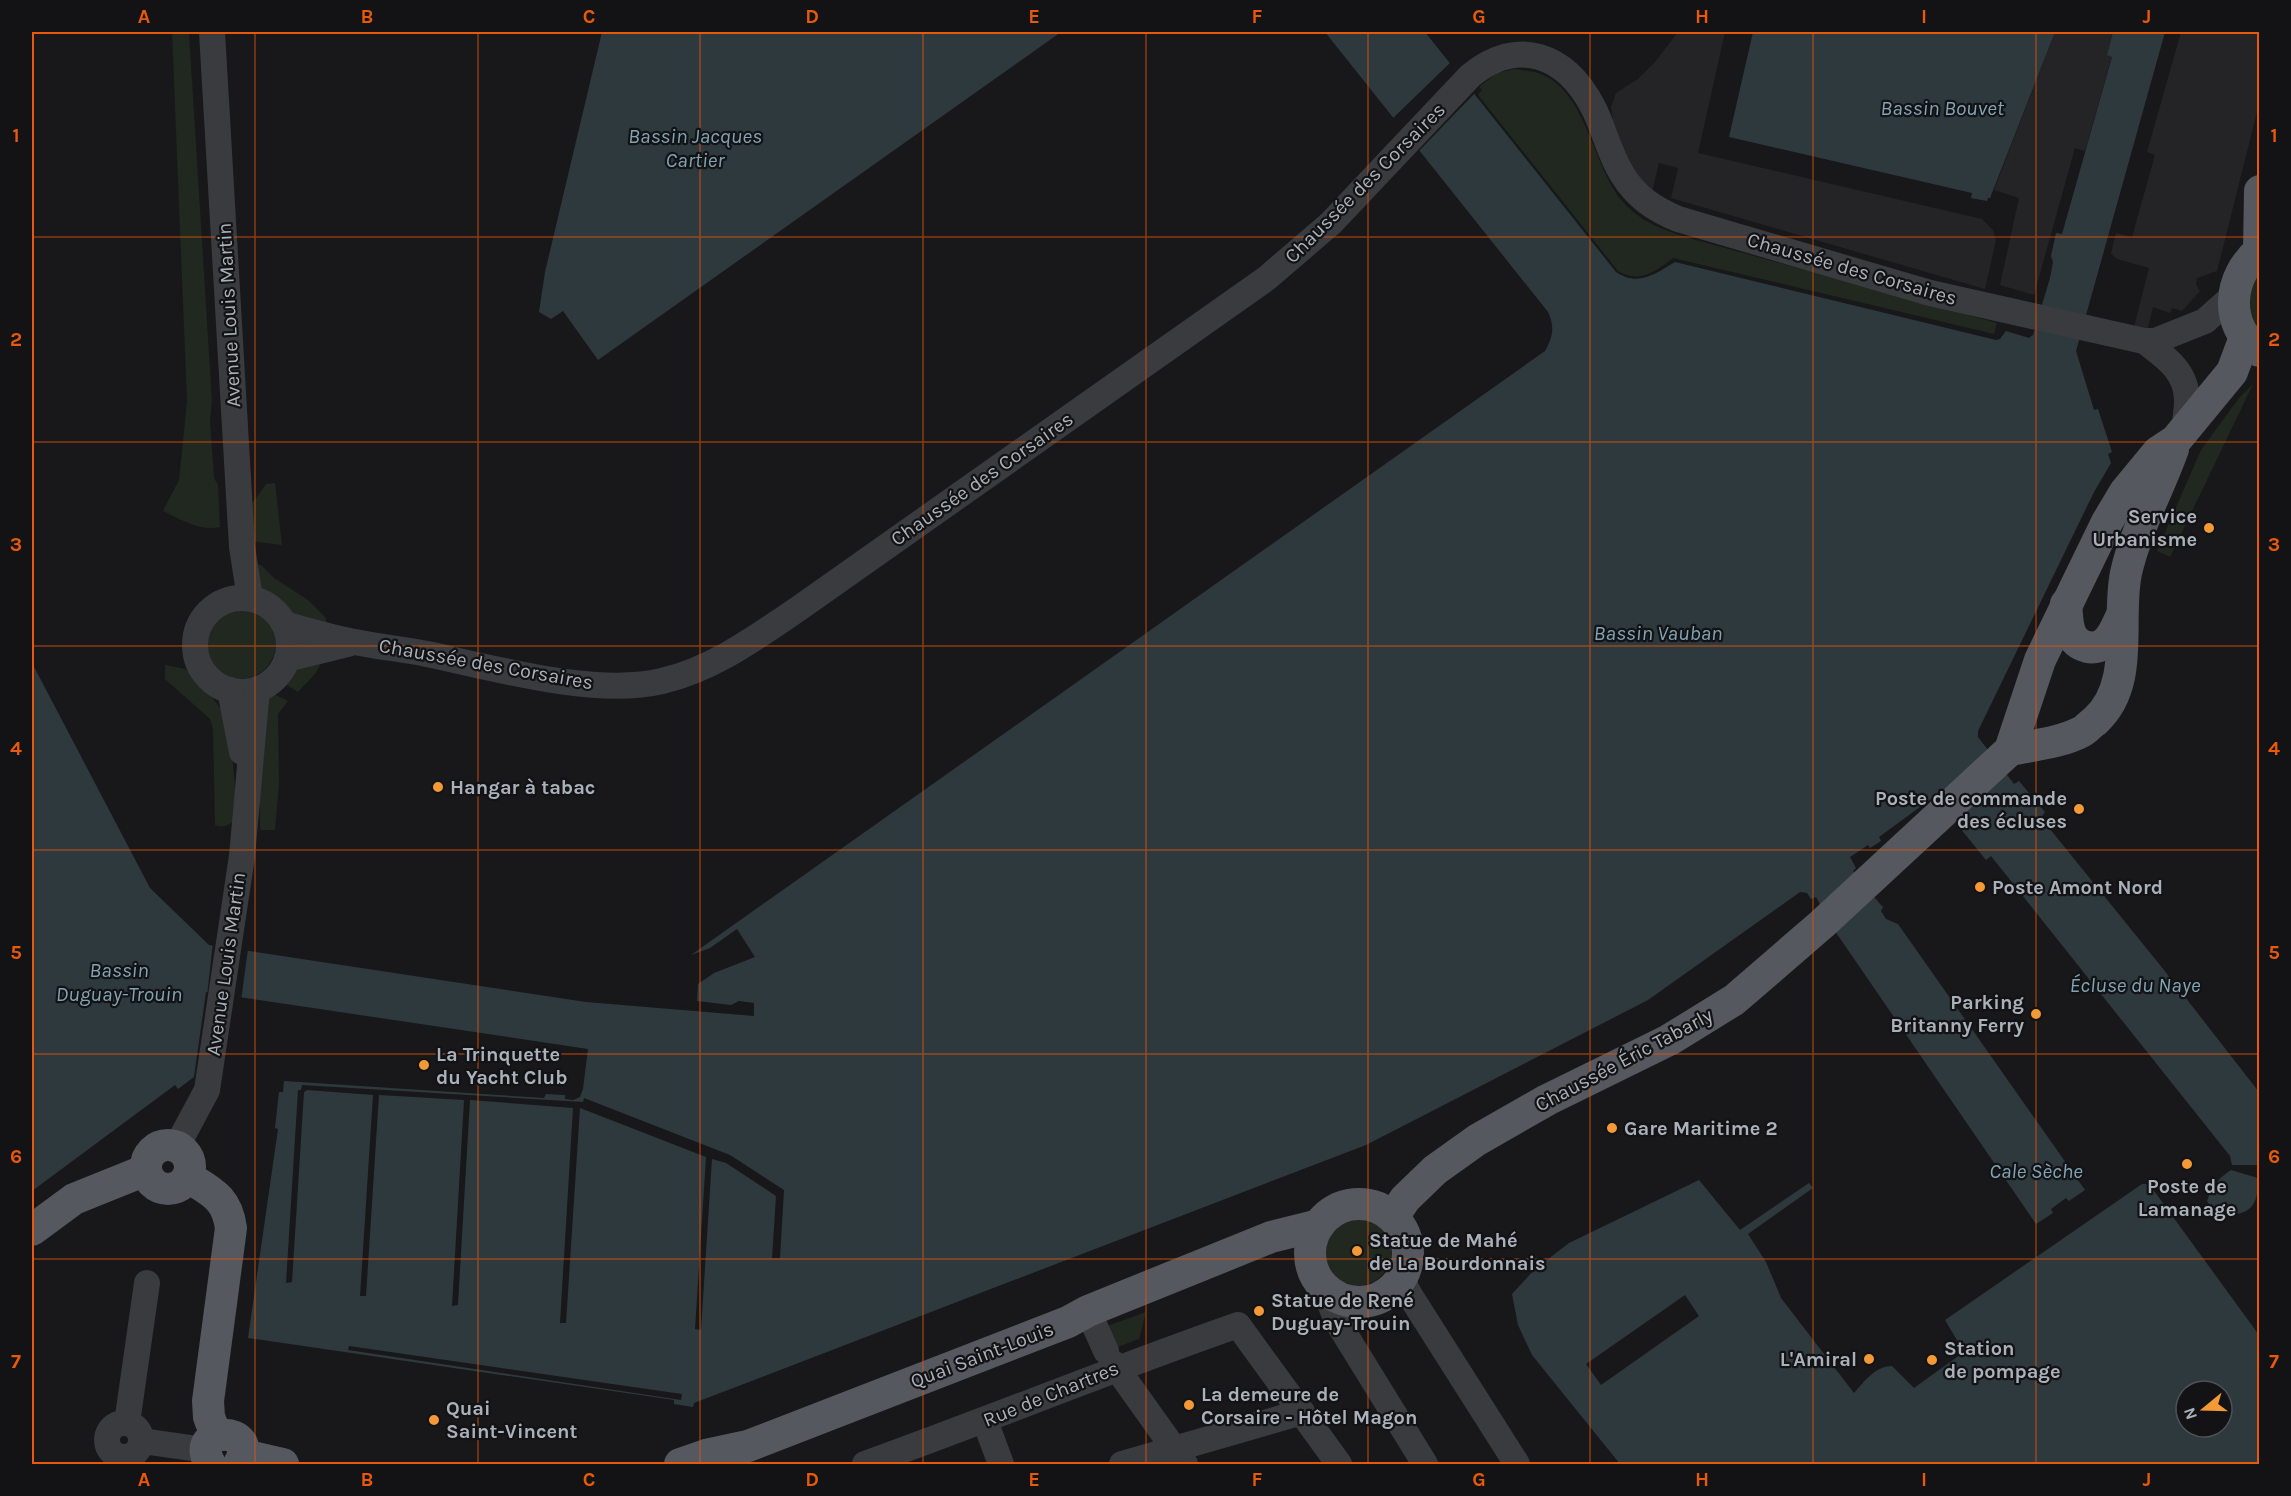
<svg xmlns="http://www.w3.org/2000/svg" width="2291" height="1496" font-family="Karla,sans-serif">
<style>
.built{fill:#242427}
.green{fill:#202820}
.water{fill:#2e393e;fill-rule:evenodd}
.pier{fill:#18181a}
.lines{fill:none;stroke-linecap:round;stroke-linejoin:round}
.minor{stroke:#393b3f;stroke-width:26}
.major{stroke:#55585e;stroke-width:32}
.grid{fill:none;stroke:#e8590c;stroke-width:1.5;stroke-opacity:0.55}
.poi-dot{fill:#f39a37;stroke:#131315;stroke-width:2}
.labels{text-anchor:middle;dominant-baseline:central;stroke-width:4.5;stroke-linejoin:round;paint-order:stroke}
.street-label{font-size:20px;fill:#aab1ba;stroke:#131315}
.poi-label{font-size:20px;font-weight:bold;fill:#aab1ba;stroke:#131315;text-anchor:start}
.water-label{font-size:21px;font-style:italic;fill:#81a4b5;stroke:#131315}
.neatline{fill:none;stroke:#e8590c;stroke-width:2}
.grid-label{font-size:20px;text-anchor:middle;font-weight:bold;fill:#e8590c}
</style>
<rect width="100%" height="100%" fill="#18181a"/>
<g class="built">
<polygon points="1678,32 1725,32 1698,153 1982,219 1993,230 1996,240 1985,289 1671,198 1678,168 1659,163 1652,192 1630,165 1613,120 1611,107 1616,93 1638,79 1655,62"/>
<polygon points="2055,32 2113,32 2107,54 2112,56 2085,151 2075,148 2034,295 2000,285 2019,198 1994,190"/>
<polygon points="2181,32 2259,32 2259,104 2217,271 2197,278 2196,285 2200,291 2182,311 2172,308 2170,313 2153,307 2147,331 2134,327 2149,268 2117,259 2111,253 2116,233 2132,237 2155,155 2147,152"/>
</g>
<g class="green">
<path d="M172 32H189L212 402 210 421 214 478 218 485 220 527C201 532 180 519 163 511L179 480 187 401Z"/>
<path d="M1515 69C1523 71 1531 71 1538 73 1587 89 1592 167 1623 202 1642 224 1669 232 1696 240L1997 323 1994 334 1673 258C1656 271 1640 284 1618 271L1478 95 1482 90 1479 87 1497 73Z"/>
<polygon points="2259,262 2259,336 2246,315 2253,268"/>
<polygon points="2253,384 2170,557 2157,551 2201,450 2239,398"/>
<polygon points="275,483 282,545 250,541 248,509 266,484"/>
<polygon points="250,565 261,565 274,578 308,600 326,618 325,628 294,615 278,599 261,589"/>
<circle cx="240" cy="643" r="36"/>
<polygon points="324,659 314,675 298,692 282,682 290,669"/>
<path d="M165 665 185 669 195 676 225 714 232 755 238 819C230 824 224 829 215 825L213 729 210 719 165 679Z"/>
<polygon points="272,693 288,701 278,714 279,784 275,830 261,830 260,827 259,712"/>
<circle cx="1356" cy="1250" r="36"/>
<polygon points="1146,1312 1139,1339 1115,1348 1107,1326"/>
</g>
<g class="water">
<polygon points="602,32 1061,32 598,360 563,311 551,319 539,312 545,272"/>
<path d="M1325 32H1425L1616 272C1638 287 1655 274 1675 262L1996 340 2000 339 2006 331 2029 338 2033 335 2050 278 2053 262 2051 256 2056 233 2062 234 2112 57 2107 55 2113 32H2165L2076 351 2094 410 2098 409 2112 452 2108 454 2111 463 2094 492 1978 731V737L2014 784 2019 781 2045 812 2041 818 2164 970 2259 1092V1165H2232L2230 1156 1991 856 1986 860 1960 828 1965 823 1942 797 1935 796 1879 837 1881 841 1870 848 1868 845 1850 857 1856 868 1853 871 1880 904 1883 907 1881 911 1886 919 1898 924 2085 1190 2069 1201 2066 1198 2051 1209 2053 1213 2036 1224 1837 934 1816 897 1811 899 1807 893 1800 892 1648 1000 1366 1145 694 1403 693 1407 674 1404V1400L248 1338 278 1129 275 1128 279 1092H283L284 1081 544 1098 546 1094 565 1095V1099L573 1100 580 1097 583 1089 588 1049 206 992 194 1077 178 1089 175 1085 32 1191V663L150 888 209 945 586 1002 754 1016V1003L739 1001 731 1005 697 1001 698 984 714 973 755 957 737 929 710 948 691 955 1545 351C1553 337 1555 327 1548 312Z"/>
<polygon points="1753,32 2055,32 1990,198 1988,198 1987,201 1971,198 1972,193 1729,137"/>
<path d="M2231 1170 2258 1178C2258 1187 2258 1198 2252 1206 2240 1220 2214 1215 2207 1201 2212 1186 2219 1178 2231 1170Z"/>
<path d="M1699 1180 1740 1230 1809 1183 1813 1188 1748 1234 1766 1262 1781 1298 1854 1393C1864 1382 1875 1366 1892 1366L1914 1388 1964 1352 1945 1320 2142 1184H2149L2259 1335V1464H1620L1532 1355 1518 1325 1512 1294 1534 1270 1569 1243ZM2186 1391H2222V1427H2186Z"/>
</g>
<g class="pier">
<polygon points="1452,61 1476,92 1417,153 1391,120"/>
<polygon points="213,942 248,949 241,1001 207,996"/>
<polygon points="595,999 751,1013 752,1005 739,1004 731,1008 697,1004 694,1002 730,1006 739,1002 752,1004 753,1006 752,1014 750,1014"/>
<polygon points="302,1085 583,1102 584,1098 730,1155 784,1190 780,1258 772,1258 776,1196 726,1163 712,1159 701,1330 695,1329 706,1157 580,1108 566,1323 560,1323 573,1108 470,1100 458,1305 452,1306 464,1100 379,1095 366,1296 360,1296 373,1095 307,1090 304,1092 292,1282 286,1283 298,1090 301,1090"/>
<polygon points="1685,1295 1699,1316 1601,1385 1586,1364"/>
<polygon points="349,1346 682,1394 681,1400 348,1350"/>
</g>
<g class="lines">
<g class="minor">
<polyline points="212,32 242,547 250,598"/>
<path d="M2144 341C2165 357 2187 371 2187 401 2187 410 2185 419 2185 429"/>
<circle cx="242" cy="645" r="47"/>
<path d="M284 624C308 630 331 638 355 642 379 647 403 649 427 654 494 668 595 697 662 681 713 669 755 638 798 609L1267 278 1331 223 1470 76C1518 36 1566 55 1593 107 1604 128 1609 153 1622 174 1636 197 1654 209 1678 219L1930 293 2144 341H2155L2205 321 2234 295"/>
<polyline points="287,659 348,644"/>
<polyline points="230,690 242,752"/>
<polyline points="177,1146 207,1090 242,856 257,689"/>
<polyline points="1403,1276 1406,1288 1411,1297 1517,1464"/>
<polyline points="1323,1286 1338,1323 1425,1464"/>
<polyline points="1088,1311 1106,1351"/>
<polyline points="1113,1363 1185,1464"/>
<polyline points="985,1421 1001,1464"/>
<circle cx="124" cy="1440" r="17"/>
<polyline points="127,1423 147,1283"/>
<polyline points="142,1441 205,1450"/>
<path d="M865 1464C990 1419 1112 1369 1238 1325L1339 1464"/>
<polyline points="1122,1464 1302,1412"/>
</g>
<g class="major">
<polyline points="2259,250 2260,191"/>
<path d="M2259 351C2223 324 2228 277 2260 250"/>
<path d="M2066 604C2067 613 2067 624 2070 632 2076 648 2097 653 2108 640 2114 634 2118 623 2122 615"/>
<path d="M2010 750C2033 745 2060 743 2081 732 2086 730 2090 724 2095 721 2136 684 2116 621 2126 573 2136 529 2158 491 2173 449"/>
<circle cx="168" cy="1167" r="22"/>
<path d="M188 1177C212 1192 227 1198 231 1228L208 1401 209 1417 216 1435"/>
<circle cx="1359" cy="1253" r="49"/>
<polyline points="1393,1217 1405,1199 1435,1170 1477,1140 1547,1100 1669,1040 1734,1000 1822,924 2010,750 2040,660 2107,522 2125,492 2158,452 2176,440 2232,372 2245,337"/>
<polyline points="32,1230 74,1199 146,1170"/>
<polyline points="243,1455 283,1464"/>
<path d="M210 1464C187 1425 262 1425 239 1464"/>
<polyline points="680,1464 706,1455 748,1446 1068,1322 1088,1311 1271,1237 1319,1225"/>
</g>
</g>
<path class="grid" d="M255 32V1464M478 32V1464M700 32V1464M923 32V1464M1146 32V1464M1368 32V1464M1590 32V1464M1813 32V1464M2036 32V1464M32 237H2260M32 442H2260M32 646H2260M32 850H2260M32 1054H2260M32 1259H2260"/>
<g class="poi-dot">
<circle cx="2209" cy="528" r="6"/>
<circle cx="438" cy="787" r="6"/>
<circle cx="2079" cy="809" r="6"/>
<circle cx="1980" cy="887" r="6"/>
<circle cx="2036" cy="1014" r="6"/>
<circle cx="424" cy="1065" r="6"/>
<circle cx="1612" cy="1128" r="6"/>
<circle cx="2187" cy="1164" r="6"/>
<circle cx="1357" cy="1251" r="6"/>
<circle cx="1259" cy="1311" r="6"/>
<circle cx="1869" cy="1359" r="6"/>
<circle cx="1932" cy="1360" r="6"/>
<circle cx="1189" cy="1405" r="6"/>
<circle cx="434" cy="1420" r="6"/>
</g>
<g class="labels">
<g class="street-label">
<text transform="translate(1365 183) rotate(-45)">Chaussée des Corsaires</text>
<text transform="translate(1852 269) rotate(16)">Chaussée des Corsaires</text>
<text transform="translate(229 315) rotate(-93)">Avenue Louis Martin</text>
<text transform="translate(982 479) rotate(-35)">Chaussée des Corsaires</text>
<text transform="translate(486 664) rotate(10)">Chaussée des Corsaires</text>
<text transform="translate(226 964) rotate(-82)">Avenue Louis Martin</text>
<text transform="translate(1624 1060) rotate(-28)">Chaussée Éric Tabarly</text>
<text transform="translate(982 1355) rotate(-21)">Quai Saint-Louis</text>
<text transform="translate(1051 1394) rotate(-22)">Rue de Chartres</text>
</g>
<g class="poi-label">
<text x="2197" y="516" text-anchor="end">Service<tspan x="2197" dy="23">Urbanisme</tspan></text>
<text x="450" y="787">Hangar à tabac</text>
<text x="2067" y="798" text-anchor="end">Poste de commande<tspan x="2067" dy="23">des écluses</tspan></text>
<text x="1992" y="887">Poste Amont Nord</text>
<text x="2024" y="1002" text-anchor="end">Parking<tspan x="2024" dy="23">Britanny Ferry</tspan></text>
<text x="436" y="1054">La Trinquette<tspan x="436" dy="23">du Yacht Club</tspan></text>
<text x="1624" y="1128">Gare Maritime 2</text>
<text x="2187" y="1186" text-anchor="middle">Poste de<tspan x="2187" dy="23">Lamanage</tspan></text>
<text x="1369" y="1240">Statue de Mahé<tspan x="1369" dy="23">de La Bourdonnais</tspan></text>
<text x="1271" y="1300">Statue de René<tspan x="1271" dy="23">Duguay-Trouin</tspan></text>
<text x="1944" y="1348">Station<tspan x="1944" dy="23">de pompage</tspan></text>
<text x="1857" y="1359" text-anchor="end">L'Amiral</text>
<text x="1201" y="1394">La demeure de<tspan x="1201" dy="23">Corsaire - Hôtel Magon</tspan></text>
<text x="446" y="1408">Quai<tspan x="446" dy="23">Saint-Vincent</tspan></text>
</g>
<g class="water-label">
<text x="1942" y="108">Bassin Bouvet</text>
<text x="695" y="136">Bassin Jacques<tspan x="695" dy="24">Cartier</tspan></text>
<text x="1658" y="633">Bassin Vauban</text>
<text x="119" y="970">Bassin<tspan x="119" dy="24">Duguay-Trouin</tspan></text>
<text x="2135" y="985">Écluse du Naye</text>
<text x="2036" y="1171">Cale Sèche</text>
</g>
</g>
<rect width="2291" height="1496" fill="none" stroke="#131315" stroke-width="66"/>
<g transform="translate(2204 1409) rotate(251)"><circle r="28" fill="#131315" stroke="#4f5257" stroke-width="1.5"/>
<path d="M0-4.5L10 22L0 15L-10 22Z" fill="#f39a37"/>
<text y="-9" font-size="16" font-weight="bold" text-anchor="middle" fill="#aab1ba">N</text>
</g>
<rect x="33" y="33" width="2225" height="1430" class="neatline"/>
<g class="grid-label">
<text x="144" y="23">A</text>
<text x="367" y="23">B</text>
<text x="589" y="23">C</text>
<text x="812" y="23">D</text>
<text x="1034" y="23">E</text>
<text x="1257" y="23">F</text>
<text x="1479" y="23">G</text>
<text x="1702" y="23">H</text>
<text x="1924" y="23">I</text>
<text x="2147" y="23">J</text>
<text x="16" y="142">1</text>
<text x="2274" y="142">1</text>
<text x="16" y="346">2</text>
<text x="2274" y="346">2</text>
<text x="16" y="551">3</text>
<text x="2274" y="551">3</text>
<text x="16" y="755">4</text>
<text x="2274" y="755">4</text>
<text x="16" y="959">5</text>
<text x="2274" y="959">5</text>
<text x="16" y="1163">6</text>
<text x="2274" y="1163">6</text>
<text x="16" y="1368">7</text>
<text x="2274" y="1368">7</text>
<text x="144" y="1486">A</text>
<text x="367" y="1486">B</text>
<text x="589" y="1486">C</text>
<text x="812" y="1486">D</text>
<text x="1034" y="1486">E</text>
<text x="1257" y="1486">F</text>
<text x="1479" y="1486">G</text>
<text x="1702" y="1486">H</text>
<text x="1924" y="1486">I</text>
<text x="2147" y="1486">J</text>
</g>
</svg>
